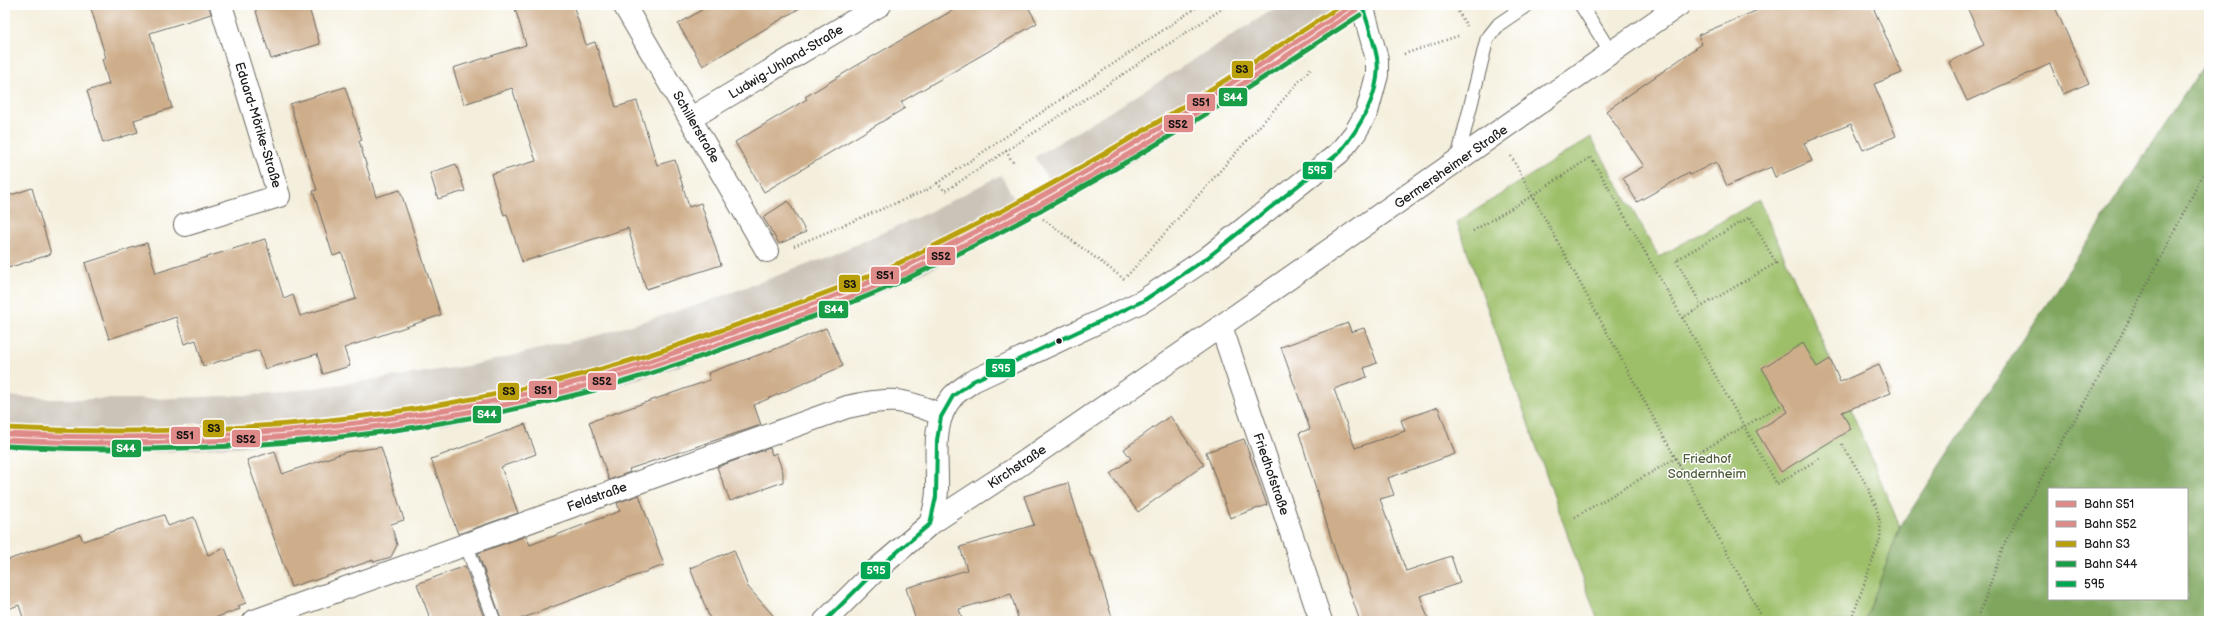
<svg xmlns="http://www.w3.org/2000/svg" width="2214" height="626" font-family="'Balsamiq Sans',sans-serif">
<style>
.industrial{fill:#cac3b8}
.green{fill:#9dbf69;stroke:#5c6e42}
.forest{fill:#7ea65d;stroke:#4d613c;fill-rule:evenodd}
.building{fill:#cead8a}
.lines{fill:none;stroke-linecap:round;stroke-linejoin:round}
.service-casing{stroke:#686660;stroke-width:15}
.minor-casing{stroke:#686660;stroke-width:24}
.path{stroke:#686660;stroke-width:2.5;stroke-dasharray:1 3;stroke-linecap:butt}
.service{stroke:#fff;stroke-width:13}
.minor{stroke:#fff;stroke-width:22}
.bus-1-casing{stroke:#fff;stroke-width:7}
.bus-1{stroke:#00a651;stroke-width:4}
.rail-1-casing{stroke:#fff;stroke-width:8}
.rail-2-casing{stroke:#fff;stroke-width:8}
.rail-3-casing{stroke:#fff;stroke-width:8}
.rail-4-casing{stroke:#fff;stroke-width:8}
.rail-1{stroke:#de8a88;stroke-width:5}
.rail-2{stroke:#de8a88;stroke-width:5}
.rail-3{stroke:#b9a00b;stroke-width:5}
.rail-4{stroke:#1a9d47;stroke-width:5}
.bus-dot{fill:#1c1c1c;stroke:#fff;stroke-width:1.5}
.labels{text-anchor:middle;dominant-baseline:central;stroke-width:3;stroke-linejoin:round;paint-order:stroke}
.street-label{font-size:13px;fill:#1c1c1c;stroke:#fff}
.park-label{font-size:13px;fill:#505d3b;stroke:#fff}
.line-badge{stroke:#fff;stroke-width:1.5}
.badge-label{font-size:11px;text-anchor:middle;font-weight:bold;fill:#fff}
.pale-badge-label{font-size:11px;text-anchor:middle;font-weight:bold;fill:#111}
</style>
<rect width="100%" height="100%" fill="#fff"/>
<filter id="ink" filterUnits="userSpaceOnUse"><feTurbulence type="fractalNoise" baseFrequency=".025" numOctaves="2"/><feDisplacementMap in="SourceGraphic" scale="8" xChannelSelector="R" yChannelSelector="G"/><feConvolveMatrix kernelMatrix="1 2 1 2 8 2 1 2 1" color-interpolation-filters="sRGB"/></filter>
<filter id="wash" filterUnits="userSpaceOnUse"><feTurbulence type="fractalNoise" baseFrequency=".012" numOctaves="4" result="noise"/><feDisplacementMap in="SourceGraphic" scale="16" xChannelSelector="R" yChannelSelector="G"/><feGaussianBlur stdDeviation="0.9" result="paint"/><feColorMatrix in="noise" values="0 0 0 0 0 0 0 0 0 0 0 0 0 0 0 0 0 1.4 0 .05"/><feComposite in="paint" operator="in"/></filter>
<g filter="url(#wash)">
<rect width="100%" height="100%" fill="#f4efdd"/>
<g class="industrial">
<polygon points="1280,5 1329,5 1341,23 1299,51 1287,64 1115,172 1061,203 1035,157 1125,103"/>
<polygon points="1001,175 1027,222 954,259 852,305 721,353 613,387 485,417 384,434 280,444 163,452 56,451 5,448 5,396 48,399 153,399 273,394 473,365 599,335 703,303 828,257 929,212"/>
</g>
<polygon class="green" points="1591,137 1659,257 1759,200 1830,359 1900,527 1865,621 1598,621 1457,222"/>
<path class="forest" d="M2209 57V621H1865L1900 527ZM2049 489H2187V599H2049Z"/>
<g id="blocks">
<g class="building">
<polygon points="90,5 209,5 211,14 150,33 172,108 134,120 138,132 103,143 87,91 109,84 102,59 106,58"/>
<polygon points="254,5 308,5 320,44 271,59"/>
<polygon points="514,5 573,5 586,45 595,42 616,107 637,101 657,165 675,160 689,207 701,203 721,265 646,289 628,228 522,262 507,214 504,215 491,174 536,161 512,88 464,104 453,68 526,45"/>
<polygon points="710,5 805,5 703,66 678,24"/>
<polygon points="962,5 1027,5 1037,23 901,102 905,108 764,192 735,142 807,99 805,97 856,66"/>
<polygon points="1770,5 1872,5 1902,73 1874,84 1896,136 1863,150 1851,124 1804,143 1812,161 1775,177 1771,167 1727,186 1716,162 1690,175 1689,173 1637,202 1623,178 1644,166 1606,111 1702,44 1698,35"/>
<polygon points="1966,5 2054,5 2089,83 2063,94 2050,64 1967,101 1949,62 1984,45"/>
<polygon points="345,87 362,140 359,141 376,197 400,190 441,315 344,348 350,366 323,374 317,354 265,369 259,350 203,366 196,340 184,344 176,317 109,339 85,263 147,243 156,273 265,239 284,299 293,295 300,316 356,299 342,253 333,256 313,191 317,190 290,104"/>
<polygon points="456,164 465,191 438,199 430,173"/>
<polygon points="32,188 51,254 5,269 5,197"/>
<polygon points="788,201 806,232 779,244 763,217"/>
<polygon points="1348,323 1351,332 1364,328 1377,363 1364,368 1367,377 1334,389 1355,448 1405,431 1401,420 1438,407 1455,454 1388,478 1394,495 1380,499 1406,571 1451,556 1460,583 1420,596 1429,621 1360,621 1334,548 1299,433 1310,429 1281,347"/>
<polygon points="826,328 843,366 754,405 761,425 629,469 630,472 609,480 589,422 710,380 708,373 778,348"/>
<polygon points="1803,343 1817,367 1830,359 1840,382 1879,365 1891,393 1842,412 1851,429 1781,472 1756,431 1788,412 1762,368"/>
<polygon points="1170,416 1204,465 1138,512 1110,474 1131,459 1124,449"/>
<polygon points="525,424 536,454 501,467 518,513 458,534 431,459"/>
<polygon points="1244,439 1267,505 1230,518 1206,452"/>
<polygon points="381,447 404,520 391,524 397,545 391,557 374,562 373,560 313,581 312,580 291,587 247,460 275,451 282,474 346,452"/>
<polygon points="770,448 772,455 776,453 783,472 783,482 730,501 717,467"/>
<polygon points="1068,483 1091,557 1093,556 1113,621 1019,621 1011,594 959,609 963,621 916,621 906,588 967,570 960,547 1034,525 1024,496"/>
<polygon points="639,495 664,565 515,621 502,621 478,553 526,536 530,545 620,511 617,503"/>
<polygon points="164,515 168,526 194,517 208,555 225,548 246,603 238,606 240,609 206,621 24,621 19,605 5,610 5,561 80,534 83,541"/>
<polygon points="734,550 748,587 778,621 711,621 690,568"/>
<polygon points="465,566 485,621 431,621 417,584"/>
</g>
</g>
</g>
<g filter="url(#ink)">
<use href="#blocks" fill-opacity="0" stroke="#686660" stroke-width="1"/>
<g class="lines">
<g class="service-casing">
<g id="service">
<polyline points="1581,5 1611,53"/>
<polyline points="1457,161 1487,39 1499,24 1527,5"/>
<polyline points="466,544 494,621"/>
</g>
</g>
<g class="minor-casing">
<g id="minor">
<polyline points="624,5 767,251"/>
<polyline points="691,118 880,5"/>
<polyline points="185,225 279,196 221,5"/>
<polyline points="1221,326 1321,621"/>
<path d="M930 524C934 512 937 500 937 488 938 457 930 422 953 396 958 391 966 386 973 381L1143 301 1207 258 1339 153 1355 133 1367 112 1377 75V59L1362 5"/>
<path d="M254 621 847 407C888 397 903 398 941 415"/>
<polyline points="825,621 876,570 930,524 1011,471 1221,326 1679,5"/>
</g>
</g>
<g class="path">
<polyline points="1454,5 1467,26"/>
<polyline points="1404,54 1458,36"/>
<polyline points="1006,151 1014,164"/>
<polyline points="1511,156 1764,621"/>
<polyline points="937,183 945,191 956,184 1228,5"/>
<polyline points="1043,219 1124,279"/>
<polyline points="1473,231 1532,196 1591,157 1777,484 1820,458"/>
<polyline points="794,246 927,190 1200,5"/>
<polyline points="1127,276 1311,68"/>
<polyline points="1682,318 1776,263 1750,217 1676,260 1702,306"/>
<path d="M1842 444C1858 472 1884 505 1880 539L1851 621"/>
<polyline points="1679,464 1783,404"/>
<polyline points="1575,517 1676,458"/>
<polyline points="1977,621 2005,542 2107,363 2209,163"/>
</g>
<use href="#service" class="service"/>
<use href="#minor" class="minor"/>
<g class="bus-1-casing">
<g id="bus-1">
<path d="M930 524 936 497 937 440 941 417 953 396 973 381 1143 301 1207 258 1339 153C1359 129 1382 92 1377 58 1374 41 1367 22 1362 5"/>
<polyline points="825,621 876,570 930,524"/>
</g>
</g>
<use href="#bus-1" class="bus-1"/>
<g class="rail-1-casing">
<path id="rail-1" d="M5 434C200 444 398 429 588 379 646 364 703 343 760 323 808 306 856 289 902 268 1060 194 1208 100 1353 5"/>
</g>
<g class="rail-2-casing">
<path id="rail-2" d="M5 440C201 450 399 435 589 385 648 369 705 349 762 329 810 312 858 295 904 274 1062 200 1211 106 1356 10"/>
</g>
<g class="rail-3-casing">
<path id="rail-3" d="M5 428C199 438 395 423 583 374 641 359 697 339 754 319 803 301 854 284 901 262 1055 189 1200 98 1342 5"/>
</g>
<g class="rail-4-casing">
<path id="rail-4" d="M5 446C201 456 400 441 591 391 649 375 707 355 764 334 812 317 860 301 906 279 1065 205 1214 111 1360 15"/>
</g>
<use href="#rail-1" class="rail-1"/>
<use href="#rail-2" class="rail-2"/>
<use href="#rail-3" class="rail-3"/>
<use href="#rail-4" class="rail-4"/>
</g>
</g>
<circle class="bus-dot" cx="1059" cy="341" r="3.5"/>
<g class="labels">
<g class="street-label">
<text transform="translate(786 62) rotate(-31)">Ludwig-Uhland-Straße</text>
<text transform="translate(258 125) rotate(73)">Eduard-Mörike-Straße</text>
<text transform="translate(696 127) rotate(60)">Schillerstraße</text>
<text transform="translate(1451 167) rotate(-35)">Germersheimer Straße</text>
<text transform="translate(1017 467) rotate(-34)">Kirchstraße</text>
<text transform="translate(1271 474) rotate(71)">Friedhofstraße</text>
<text transform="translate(597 497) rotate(-20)">Feldstraße</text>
</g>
<g class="park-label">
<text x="1707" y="459">Friedhof<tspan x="1707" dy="15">Sondernheim</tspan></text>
</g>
</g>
<g class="line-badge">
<rect x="1231" y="60" width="23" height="19" rx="4" fill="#b9a00b"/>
<rect x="1218" y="87" width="30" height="20" rx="4" fill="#1a9d47"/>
<rect x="1186" y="93" width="30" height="19" rx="4" fill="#de8a88"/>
<rect x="1163" y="114" width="31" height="19" rx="4" fill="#de8a88"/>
<rect x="1302" y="161" width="31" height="19" rx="4" fill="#00a651"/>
<rect x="926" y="246" width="30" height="20" rx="4" fill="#de8a88"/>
<rect x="870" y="266" width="30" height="19" rx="4" fill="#de8a88"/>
<rect x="838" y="274" width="23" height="19" rx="4" fill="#b9a00b"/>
<rect x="818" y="300" width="31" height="19" rx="4" fill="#1a9d47"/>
<rect x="985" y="358" width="31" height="20" rx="4" fill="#00a651"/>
<rect x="587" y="372" width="30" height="19" rx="4" fill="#de8a88"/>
<rect x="528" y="380" width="30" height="19" rx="4" fill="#de8a88"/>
<rect x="497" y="382" width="23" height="19" rx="4" fill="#b9a00b"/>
<rect x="472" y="405" width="30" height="19" rx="4" fill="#1a9d47"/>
<rect x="202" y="419" width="23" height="19" rx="4" fill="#b9a00b"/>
<rect x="170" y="426" width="31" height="19" rx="4" fill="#de8a88"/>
<rect x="231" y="429" width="30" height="19" rx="4" fill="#de8a88"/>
<rect x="111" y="439" width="31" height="19" rx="4" fill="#1a9d47"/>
<rect x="860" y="561" width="31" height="19" rx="4" fill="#00a651"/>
</g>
<g class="badge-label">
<text x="1233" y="101">S44</text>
<text x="1317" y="174">595</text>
<text x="834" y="313">S44</text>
<text x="1001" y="372">595</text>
<text x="487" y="418">S44</text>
<text x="126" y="452">S44</text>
<text x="876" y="574">595</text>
</g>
<g class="pale-badge-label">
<text x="1242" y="73">S3</text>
<text x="1201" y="106">S51</text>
<text x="1178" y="128">S52</text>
<text x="941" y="260">S52</text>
<text x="885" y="279">S51</text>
<text x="850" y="288">S3</text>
<text x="602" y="385">S52</text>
<text x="543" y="394">S51</text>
<text x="509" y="395">S3</text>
<text x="214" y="432">S3</text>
<text x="185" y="439">S51</text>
<text x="246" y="443">S52</text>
</g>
<rect width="2214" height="626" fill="none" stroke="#fff" stroke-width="20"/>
<rect x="2048" y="488" width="140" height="112" fill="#ffffff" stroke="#a4a4a4"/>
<rect x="2056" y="501" width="20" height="6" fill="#de8a88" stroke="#a4a4a4"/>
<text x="2084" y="508" font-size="12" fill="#1c1c1c">Bahn S51</text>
<rect x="2056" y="521" width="20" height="6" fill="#de8a88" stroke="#a4a4a4"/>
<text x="2084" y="528" font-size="12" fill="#1c1c1c">Bahn S52</text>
<rect x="2056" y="541" width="20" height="6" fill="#b9a00b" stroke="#a4a4a4"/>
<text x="2084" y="548" font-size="12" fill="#1c1c1c">Bahn S3</text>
<rect x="2056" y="561" width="20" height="6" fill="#1a9d47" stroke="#a4a4a4"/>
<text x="2084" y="568" font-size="12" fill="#1c1c1c">Bahn S44</text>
<rect x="2056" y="581" width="20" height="6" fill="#00a651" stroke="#a4a4a4"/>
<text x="2084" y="588" font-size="12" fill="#1c1c1c">595</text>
</svg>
